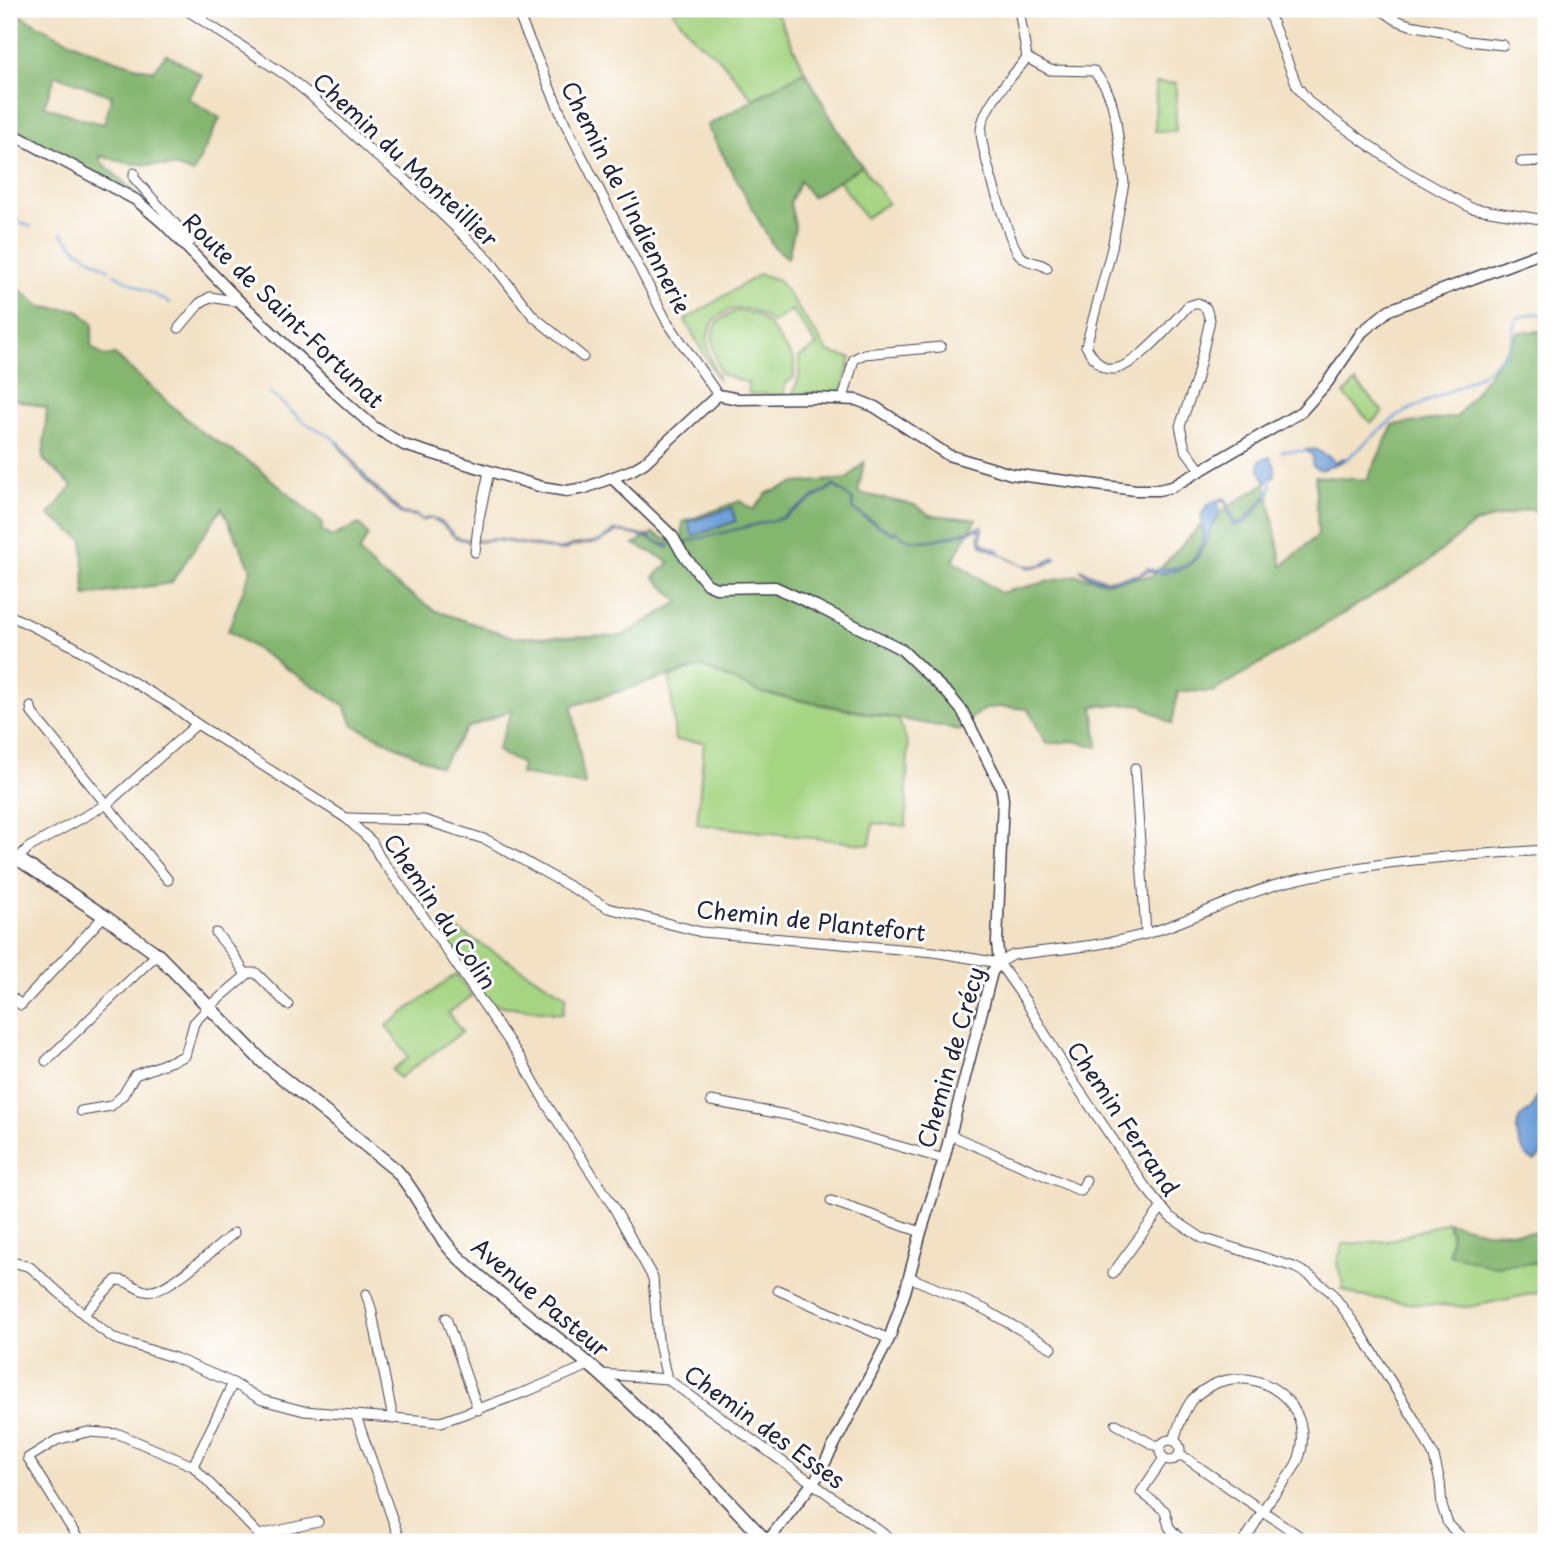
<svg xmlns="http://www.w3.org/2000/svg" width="1555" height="1551" font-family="'Playpen Sans',sans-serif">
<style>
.green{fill:#a5d482;stroke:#647b5e;stroke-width:2}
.forest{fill:#84b670;stroke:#536c56;stroke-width:2;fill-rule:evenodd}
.water{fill:#6ea0d9;stroke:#48618a;stroke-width:2}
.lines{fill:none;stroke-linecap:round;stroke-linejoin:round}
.stream{stroke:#6ea0d9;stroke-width:2.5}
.minor-casing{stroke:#413f50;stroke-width:11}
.tertiary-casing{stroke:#413f50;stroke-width:13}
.secondary-casing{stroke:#413f50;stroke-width:15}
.minor{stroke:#fff;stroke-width:9}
.tertiary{stroke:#fff;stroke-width:10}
.secondary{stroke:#fff;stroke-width:12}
.labels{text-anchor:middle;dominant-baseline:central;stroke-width:6;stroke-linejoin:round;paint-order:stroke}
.street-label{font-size:23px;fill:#22223b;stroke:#fff}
</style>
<rect width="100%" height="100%" fill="#fff"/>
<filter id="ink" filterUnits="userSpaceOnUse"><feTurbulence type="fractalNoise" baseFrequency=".0143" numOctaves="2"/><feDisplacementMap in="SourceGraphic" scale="14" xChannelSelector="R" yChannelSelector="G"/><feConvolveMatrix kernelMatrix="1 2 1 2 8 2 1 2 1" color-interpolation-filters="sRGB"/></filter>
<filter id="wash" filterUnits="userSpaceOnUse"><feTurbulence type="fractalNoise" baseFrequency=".00686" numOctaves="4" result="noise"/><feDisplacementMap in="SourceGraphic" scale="28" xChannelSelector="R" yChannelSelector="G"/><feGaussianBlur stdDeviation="1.57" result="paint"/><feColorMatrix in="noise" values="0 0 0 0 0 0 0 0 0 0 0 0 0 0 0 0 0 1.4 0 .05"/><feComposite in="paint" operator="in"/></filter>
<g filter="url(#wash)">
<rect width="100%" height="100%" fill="#f2e1c4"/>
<g class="green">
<polygon points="676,9 775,9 805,71 753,99 720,59 696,40 673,12"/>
<polygon points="1156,83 1176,83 1176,131 1155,131"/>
<polygon points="862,166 888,203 865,218 839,180"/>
<path d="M760 274 779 280 828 352 851 358 841 393 793 394 799 377V357L817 346 792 310 773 323C767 319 761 313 754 311 728 302 704 320 708 349 710 359 715 371 719 381L685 320Z"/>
<path d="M738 311 755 314 769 325 794 360V377L785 384 784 394H749L748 383 721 374C712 347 702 322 738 311Z"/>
<polygon points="1356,382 1383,412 1371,423 1344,394"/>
<polygon points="701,666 762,693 899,720 908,745 906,826 873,823 870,845 697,824 704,742 675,740 670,677"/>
<polygon points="455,928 566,996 563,1014 488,1004 444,942"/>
<polygon points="456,974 472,996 448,1013 462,1032 399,1078 392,1070 409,1057 386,1026"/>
<polygon points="1447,1222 1451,1232 1491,1266 1546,1262 1546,1291 1469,1307 1406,1303 1359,1296 1341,1289 1343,1284 1337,1263 1343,1244 1388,1241"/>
</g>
<g class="forest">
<path d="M9 9C56 36 100 58 153 71L166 54 202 75 188 98 220 118 193 173 177 167 127 163 100 156 101 162 137 194 76 164 9 125ZM56 75 112 96 104 124 86 120 44 106Z"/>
<polygon points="805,71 839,132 862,166 812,197 800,181 790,203 795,226 788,258 773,246 707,126"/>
<path d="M9 281 41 307 78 310 93 324 91 346 103 356 115 355 199 430 257 467 323 524 321 529 331 537 359 524 368 535 359 552 379 573 436 611 513 637 622 636 679 602 654 577 670 562 634 544 653 533 682 547 683 522 740 501 753 510 767 493 795 483 847 479 864 462 858 493 915 505 930 515 976 519 953 560 1000 593 1076 575 1105 582 1153 576 1202 524 1266 483 1282 566 1318 535 1315 476 1367 480 1393 425 1457 417 1519 332 1546 331V516L1530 509 1475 523 1425 564 1213 692 1178 691 1172 724 1140 704 1093 706 1098 747 1074 741 1046 744 1028 709C994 706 985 702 960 730L762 693 701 666 572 706 585 785 520 774 522 764 497 751 512 710 467 728 440 767 353 725 345 706 228 631 251 569 222 508 171 583 85 596 83 540 49 515 72 486 43 459 47 408 9 398Z"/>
<polygon points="1447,1222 1485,1231 1546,1233 1546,1262 1491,1266 1449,1254 1451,1232"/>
</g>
<g class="water">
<polygon points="338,441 369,481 402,513 417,515 422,520 431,517 443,523 456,537 473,541 498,539 561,550 571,545 600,541 615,530 650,537 652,540 670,546 668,548 648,538 618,531 599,542 573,546 562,551 497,540 472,542 456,538 442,524 431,518 423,521 416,516 401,514 367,482 336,442"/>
<polygon points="1314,449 1330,457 1334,462 1344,458 1346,460 1321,470 1312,465 1313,456 1305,450"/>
<polygon points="1270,457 1275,467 1275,475 1266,483 1259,469 1260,460"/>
<path d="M834 485 853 500 854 501 853 508C866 518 880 525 893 533L896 531 898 532C912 552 964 531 983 526L981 540C986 547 989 546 996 549 1002 552 999 553 1005 557 1020 566 1038 572 1053 557H1056V559L1046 565 1028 568 981 545 979 537 980 529C960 533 911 552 898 532L893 534 892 533 866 519 852 508V499L834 486 783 518 681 543 781 518Z"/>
<path d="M1270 491 1271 492 1246 523 1234 526 1224 500 1218 502 1221 511C1202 537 1207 567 1170 572 1162 574 1156 574 1149 571 1129 581 1097 587 1080 569L1106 580 1140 574 1148 568 1156 571 1159 568C1183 571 1199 562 1203 537 1204 529 1200 521 1202 514 1205 504 1215 501 1224 498L1226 499 1236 523 1244 521Z"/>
<polygon points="732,508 736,521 693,536 688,522"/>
<path d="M1541 1095 1546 1096C1546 1115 1553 1151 1534 1161 1522 1155 1513 1133 1519 1120 1522 1113 1528 1113 1532 1108 1534 1105 1535 1101 1536 1098Z"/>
</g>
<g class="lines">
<g class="stream">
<polyline points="9,217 31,227"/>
<polyline points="61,233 79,251 109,270"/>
<polyline points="114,274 170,303"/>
<polyline points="269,392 304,422 332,437 339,444"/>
<polyline points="1282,451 1306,451"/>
<path d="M1343 461C1363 448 1378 429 1398 416 1430 396 1492 381 1510 344 1514 337 1514 326 1517 318L1536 313 1546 316"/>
<polyline points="1268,495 1272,486 1269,478"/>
</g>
</g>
</g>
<g filter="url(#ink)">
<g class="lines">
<g class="minor-casing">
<g id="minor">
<polyline points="185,9 287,76 309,94 374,154 403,177 452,224 490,261 533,316 583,357"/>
<polyline points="516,9 564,121 666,320 718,395"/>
<path d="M1019 9 1027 58C1012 77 983 105 981 130 980 146 1009 242 1019 254 1026 264 1038 261 1047 268"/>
<polyline points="1267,9 1297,86 1310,103 1404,170 1471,208 1546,220"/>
<polyline points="1380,9 1396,20 1410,25 1442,31 1467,41 1503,45"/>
<polyline points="202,19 205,9"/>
<path d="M1027 58 1050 70 1094 71 1105 86 1111 100 1116 121 1124 183 1112 248 1086 346C1090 353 1096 362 1103 367 1126 381 1173 322 1188 306L1198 303 1206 308 1210 320 1196 381 1180 426 1185 449 1201 471"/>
<polyline points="1521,162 1546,161"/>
<polyline points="134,173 134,178 187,237 190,242 186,245"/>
<polyline points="179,328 200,303 210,297 234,301 237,299"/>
<polyline points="843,399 854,359 864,354 941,347"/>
<polyline points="475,552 479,518 489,472"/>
<polyline points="9,615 73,646 173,706 197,724 346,818 372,842 380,858 417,907 521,1059 547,1105 613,1206 653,1278 658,1339 667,1379"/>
<polyline points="31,707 32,713 168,880"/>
<polyline points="1135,768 1146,934"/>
<polyline points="346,818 424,820 487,840 608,908 701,932 934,952 999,963"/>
<polyline points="18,859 28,848 107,804 197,724"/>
<polyline points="216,933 231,951 246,975"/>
<polyline points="999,963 1025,1000 1071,1078 1146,1188 1170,1217 1202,1238 1294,1267 1309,1275 1331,1292 1359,1330 1416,1422 1434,1456 1440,1482 1442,1506 1448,1524 1466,1542"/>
<path d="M999 963 1013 955C1058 949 1105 946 1149 933 1195 919 1237 895 1283 883 1369 861 1458 855 1546 850"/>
<polyline points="9,995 21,1005 104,916"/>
<polyline points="46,1061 157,954"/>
<polyline points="711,1101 792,1116 944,1159"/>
<polyline points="81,1111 111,1106 123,1095 135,1075 185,1056 194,1023 210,1006 249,973 256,973 288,1005"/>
<polyline points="950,1135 1081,1191 1086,1180"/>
<polyline points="831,1201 921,1232"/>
<polyline points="9,1261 30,1267 98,1327 115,1339 175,1358 233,1383 262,1400 304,1411 441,1422 528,1391 589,1365"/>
<polyline points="1113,1273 1162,1207"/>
<polyline points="909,1277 984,1309 1052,1348"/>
<polyline points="778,1290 889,1339"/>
<polyline points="366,1294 371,1308 393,1419"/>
<path d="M84 1314 116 1280C130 1279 139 1294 152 1291 171 1289 218 1246 234 1233"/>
<polyline points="446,1318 478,1410"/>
<polyline points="601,1374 667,1379 895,1542"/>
<polyline points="356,1416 397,1532"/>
<polyline points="1116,1424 1154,1445 1161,1445"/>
<circle cx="1170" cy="1450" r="10"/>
<path d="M1174 1440C1178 1427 1183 1412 1191 1401 1196 1394 1205 1389 1212 1385 1259 1362 1317 1405 1299 1458 1294 1472 1281 1485 1272 1497 1261 1511 1254 1528 1243 1542"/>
<polyline points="1180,1454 1308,1542"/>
<polyline points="1164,1458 1141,1492 1165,1511 1169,1527 1179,1538 1187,1542"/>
<polyline points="193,1466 233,1383"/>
<polyline points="259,1535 318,1522"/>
<polyline points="80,1542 28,1458 57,1440 87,1432 119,1434 193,1466 259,1535 260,1542"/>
<polyline points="1204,1542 1211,1542"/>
</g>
</g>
<g class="tertiary-casing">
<g id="tertiary">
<polyline points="9,132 136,200 163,223 237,299 339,396 374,427 404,445 542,487 567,491 585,488 632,470 644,463 718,395 739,399 811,398 857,400 875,407 948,455 1011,474 1136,490 1158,490 1172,487 1301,412 1327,383 1362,332 1389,310 1546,251"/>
<polyline points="612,478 673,537 682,553 707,584 716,588 775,587 816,606 901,649 949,695 963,712 1001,787 1003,799 997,942 999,963 992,972 944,1159 921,1232 905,1292 889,1339 818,1476 767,1542"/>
</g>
</g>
<g class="secondary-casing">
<path id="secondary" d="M9 857 18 859 104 916 157 954 263 1062 396 1170C419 1195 431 1229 454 1253 499 1297 551 1331 598 1372 658 1425 712 1484 767 1542"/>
</g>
<use href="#minor" class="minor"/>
<use href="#tertiary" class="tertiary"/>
<use href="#secondary" class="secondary"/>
</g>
</g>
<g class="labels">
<g class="street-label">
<text transform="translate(406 159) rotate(43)">Chemin du Monteillier</text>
<text transform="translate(627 197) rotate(63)">Chemin de l'Indiennerie</text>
<text transform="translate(284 310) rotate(44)">Route de Saint-Fortunat</text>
<text transform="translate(441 911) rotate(56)">Chemin du Colin</text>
<text transform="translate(811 920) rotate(6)">Chemin de Plantefort</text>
<text transform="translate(950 1057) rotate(-74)">Chemin de Crécy</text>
<text transform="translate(1124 1118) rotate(56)">Chemin Ferrand</text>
<text transform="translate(541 1297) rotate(40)">Avenue Pasteur</text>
<text transform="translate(765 1426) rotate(36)">Chemin des Esses</text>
</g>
</g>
<rect width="1555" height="1551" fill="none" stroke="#fff" stroke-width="35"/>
</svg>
